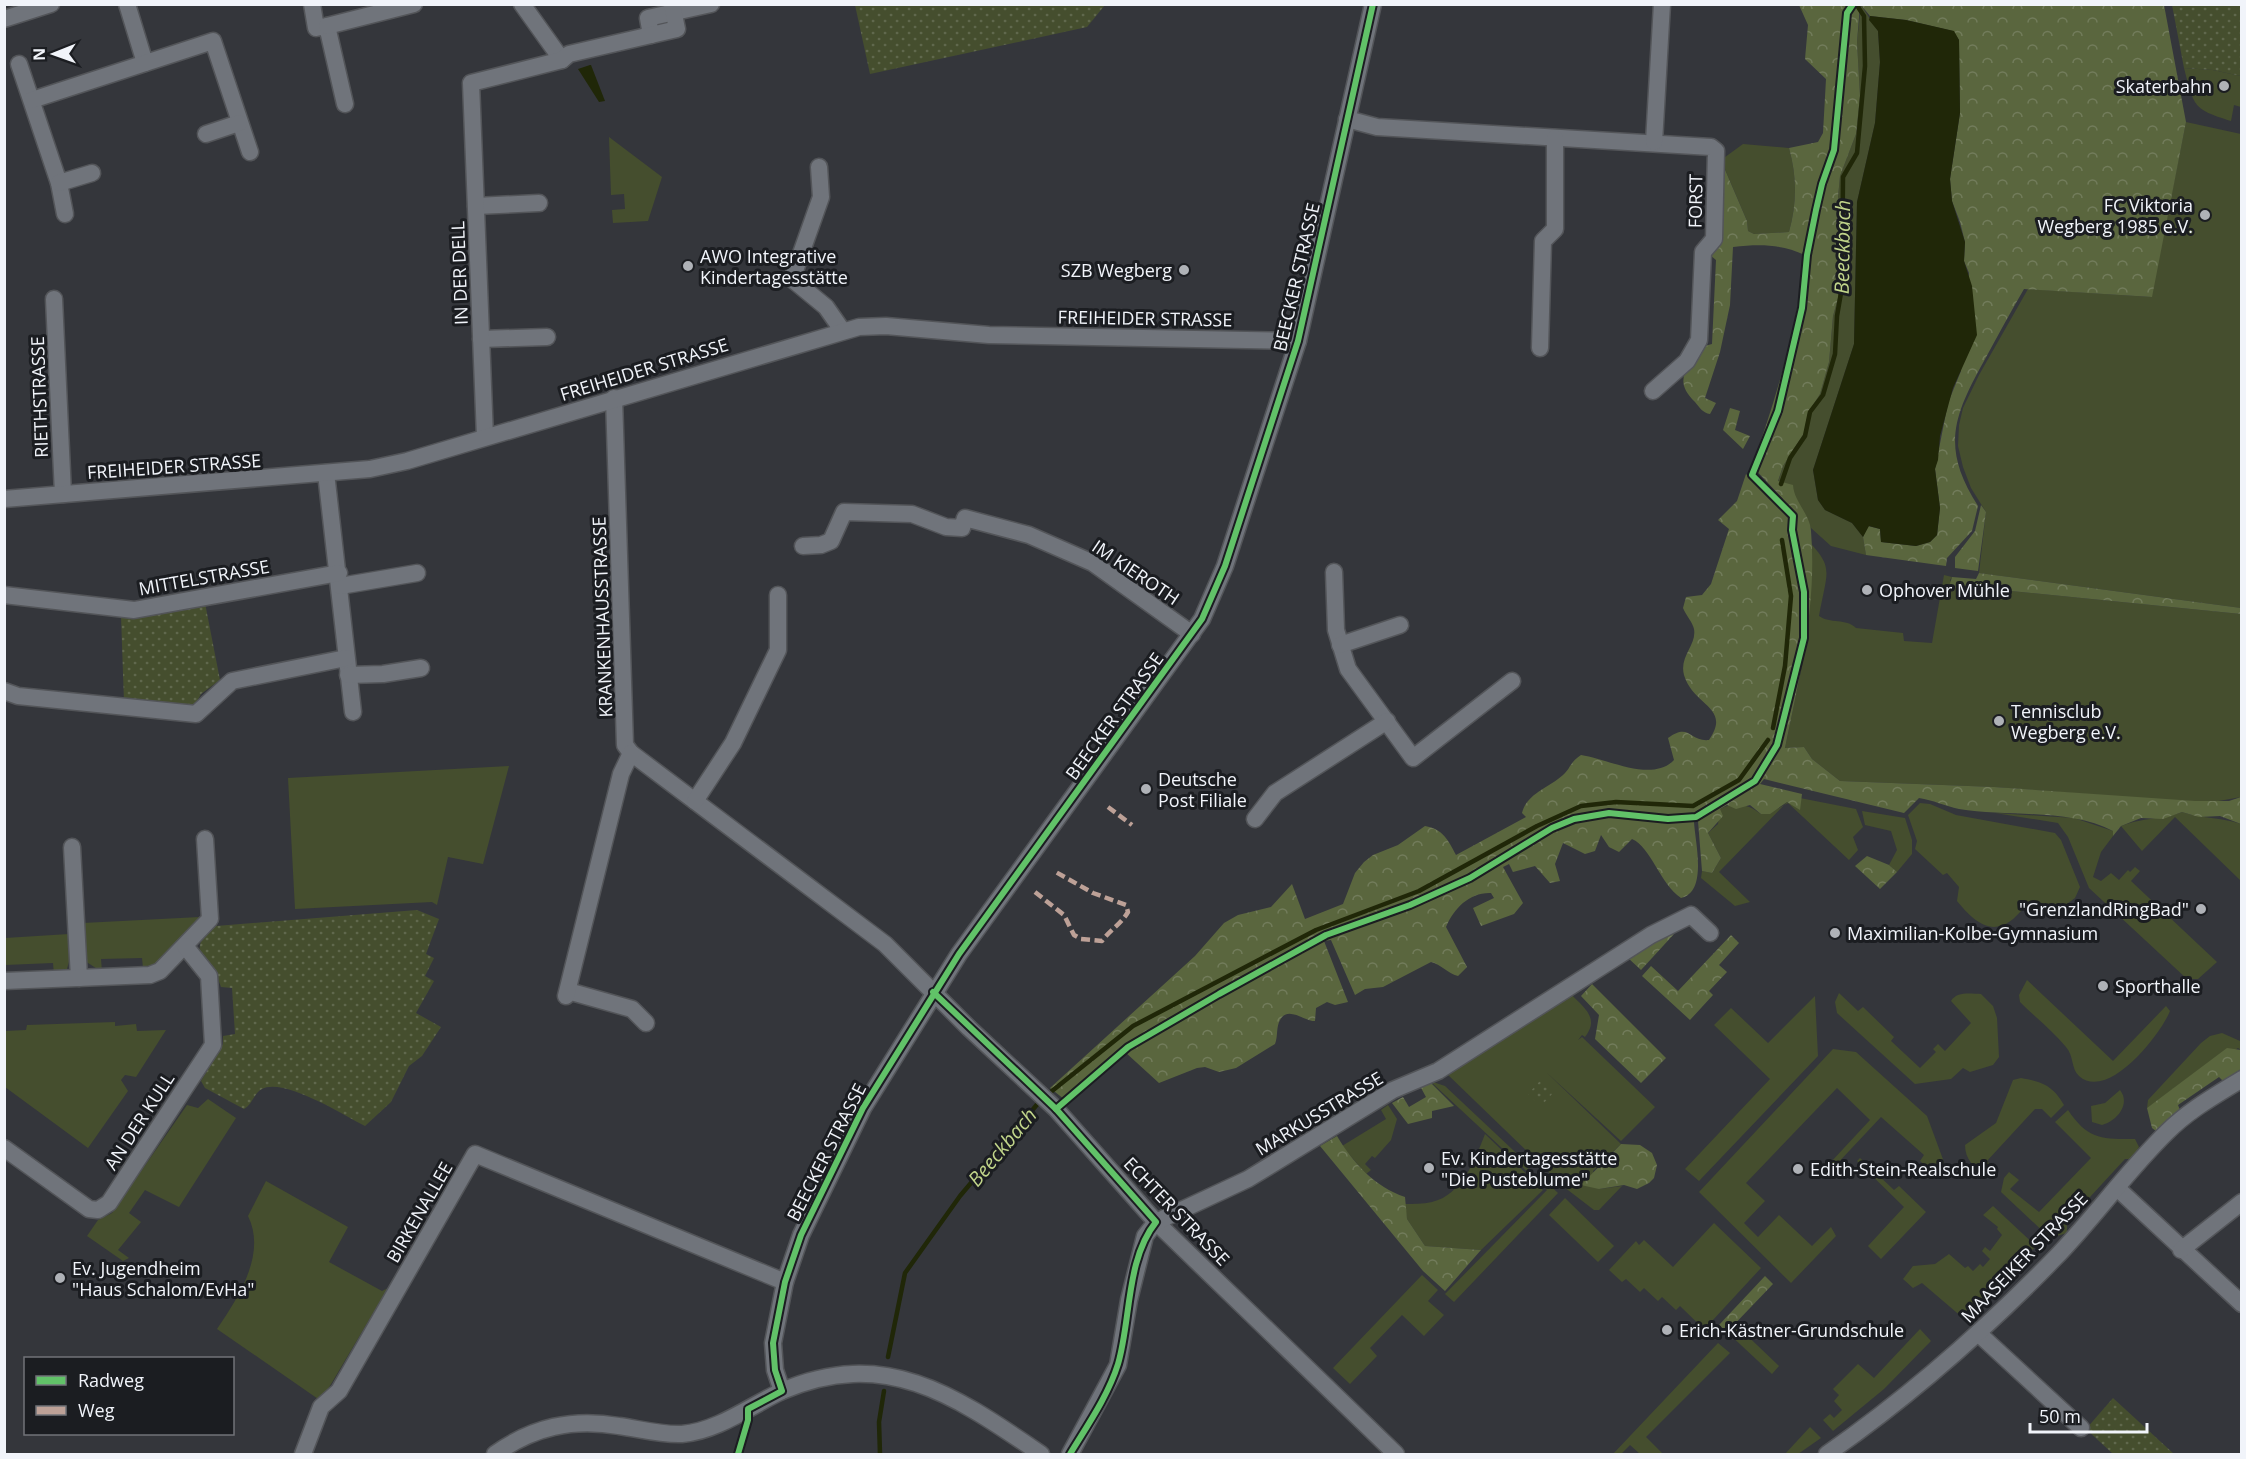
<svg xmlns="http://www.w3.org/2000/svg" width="2246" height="1459" font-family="'Open Sans',sans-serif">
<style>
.green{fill:#454e2e}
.forest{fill:url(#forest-crowns)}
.park{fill:url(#park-dots)}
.water{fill:#202708}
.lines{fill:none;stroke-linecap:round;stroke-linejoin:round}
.stream{stroke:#202708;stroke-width:4.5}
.minor-casing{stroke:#535559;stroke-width:19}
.minor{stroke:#70747b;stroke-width:16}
.quiet{stroke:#bda197;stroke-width:4.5;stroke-dasharray:9 4.5;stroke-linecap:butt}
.cycleway-casing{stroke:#1b1d21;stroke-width:10}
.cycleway{stroke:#61c268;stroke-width:6}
.poi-dot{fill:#afb2b7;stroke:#1b1d21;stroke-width:2}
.labels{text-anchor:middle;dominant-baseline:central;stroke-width:6;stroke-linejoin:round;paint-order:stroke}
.poi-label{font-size:18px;fill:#f1f4fa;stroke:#1b1d21;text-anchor:start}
.street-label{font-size:18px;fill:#f1f4fa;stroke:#1b1d21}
.water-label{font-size:20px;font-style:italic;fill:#c1d58a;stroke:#1b1d21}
</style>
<defs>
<pattern id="forest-crowns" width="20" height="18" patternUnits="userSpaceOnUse" patternTransform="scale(1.5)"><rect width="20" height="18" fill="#5a663e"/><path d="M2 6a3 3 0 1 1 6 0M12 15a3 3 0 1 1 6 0" fill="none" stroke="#727c5b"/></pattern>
<pattern id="park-dots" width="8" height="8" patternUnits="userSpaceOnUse" patternTransform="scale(1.5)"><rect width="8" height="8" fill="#454e2e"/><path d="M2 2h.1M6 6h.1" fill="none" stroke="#60684d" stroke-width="1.8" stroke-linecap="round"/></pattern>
</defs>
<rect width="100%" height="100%" fill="#34363b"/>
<g class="green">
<polygon points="1861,5 1878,31 1880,62 1875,123 1857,202 1854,344 1813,470 1818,500 1825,510 1852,523 1863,537 1866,555 1831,546 1811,528 1794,495 1778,482 1783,466 1804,433 1808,413 1820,394 1829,362 1833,316 1838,298 1841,212 1838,197 1840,176 1856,134 1860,96 1857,42"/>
<path d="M2184 68 2213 70 2241 76V107L2234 105 2231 121C2193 109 2194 107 2184 68Z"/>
<polygon points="2186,122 2241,134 2241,608 1979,573 1986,512 1971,488 1963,467 1958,446 1959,425 1963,408 1979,375 2028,289 2151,297"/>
<polygon points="609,137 662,177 648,221 613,223 612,210 625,209 624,194 611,195"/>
<path d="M1743 144 1789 148C1797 177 1797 203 1789 232L1754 234 1748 231 1747 221 1721 160Z"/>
<path d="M1798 530C1836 569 1828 565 1819 616 1830 624 1846 618 1856 628L1903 633 1904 641 1932 643 1944 575 1952 577 1950 580 1957 589 2001 590 2241 614V797L2213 802 2165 800 1994 787 1840 781 1812 759 1804 747 1785 748 1806 647Z"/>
<polygon points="509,766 483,864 448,857 437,905 432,902 295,909 288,778"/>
<path d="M1800 798 1856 809 1863 827 1853 837 1858 850 1849 860 1787 802 1719 872 1750 902 1735 906 1701 878 1702 871 1712 873 1721 858 1708 833 1718 824 1720 809C1735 801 1748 804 1761 814 1775 813 1786 802 1800 798Z"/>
<path d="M1920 803 1930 804 1956 815 2055 833 2061 840 2080 887 2075 898 2060 909C2051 908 2035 903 2027 907 2020 910 2016 918 2009 922 1988 936 1970 917 1957 901L1959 887 1947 873 1943 875 1915 849 1917 841 1908 815Z"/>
<polygon points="1862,811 1905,818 1912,840 1912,854 1897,872 1889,865 1897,850 1891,831 1865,825"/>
<path d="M2182 812C2202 819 2221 817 2241 824V881L2175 817 2142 851 2121 826C2144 817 2160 820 2182 812Z"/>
<polygon points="1995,813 2074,818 2113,831 2113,836 2101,852 2093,877 2101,881 2111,873 2119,880 2128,870 2130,872 2135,867 2140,871 2131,881 2217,962 2198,979 2187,979 2089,888 2068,837 2058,823"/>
<polygon points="200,917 158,965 143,968 142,958 101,959 102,972 85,961 83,923"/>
<polygon points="69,934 70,958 67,969 54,975 53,963 5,965 5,938"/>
<path d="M2027 980 2113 1061 2166 1006 2170 1011C2161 1034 2108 1102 2079 1076 2071 1069 2074 1056 2066 1047 2053 1031 2035 1017 2020 1002L2019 995Z"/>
<path d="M1839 993 1858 1011 1863 1007 1894 1037 1891 1041 1920 1068 1936 1052 1933 1049 1938 1044 1945 1051 1971 1023 1951 1001C1957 991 1971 994 1981 994L1993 1006 1997 1018 1999 1057 1993 1065 1970 1072 1963 1068 1951 1079 1915 1084 1837 1013 1835 1002Z"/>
<path d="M1571 994C1584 1008 1600 1018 1585 1037L1582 1035 1578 1040 1582 1037 1655 1107 1621 1141 1546 1072 1621 1144 1593 1171 1599 1189 1622 1186 1599 1210H1594L1564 1187 1445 1072Z"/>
<polygon points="1815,996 1818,1056 1699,1181 1685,1169 1770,1079 1714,1025 1731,1008 1768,1043"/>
<polygon points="115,1022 115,1026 136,1024 137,1031 166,1030 136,1077 125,1075 121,1080 128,1091 88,1148 5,1087 5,1031 26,1030 27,1025"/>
<polygon points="2222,1033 2240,1041 2241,1050 2238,1048 2147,1108 2148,1100 2201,1043 2210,1036"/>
<polygon points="1833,1049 1856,1052 1927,1116 1944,1162 1941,1171 1935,1175 1920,1161 1924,1155 1881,1117 1835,1166 1830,1163 1870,1120 1837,1088 1746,1183 1765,1201 1744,1223 1758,1237 1779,1215 1812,1246 1831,1227 1836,1236 1791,1283 1699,1192"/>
<path d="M2021 1078C2043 1082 2053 1086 2064 1105L2051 1118 2042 1109H2035L1987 1161 1993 1168 1987 1175C1974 1169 1965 1159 1965 1145L1996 1123 2013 1080Z"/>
<polygon points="1430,1081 1445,1086 1530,1166 1527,1170 1539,1181 1542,1178 1558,1193 1454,1302 1445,1294 1547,1190"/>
<path d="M2120 1090C2131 1104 2117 1121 2102 1125L2092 1122 2091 1106 2105 1103Z"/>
<polygon points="208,1099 236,1118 179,1207 145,1190 129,1213 141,1222 118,1250 129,1258 123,1261 87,1236 98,1220 112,1213 187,1105 198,1108"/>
<polygon points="1388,1105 1397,1119 1391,1140 1375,1158 1372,1156 1365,1164 1371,1170 1366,1174 1342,1146 1386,1119 1381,1110"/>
<path d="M2068 1110C2088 1140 2102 1139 2135 1139L2139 1147 2132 1159H2125L2067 1222V1233L2050 1238 2001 1192 2004 1178 2009 1172 2019 1180 2010 1189 2039 1212 2091 1158 2055 1122Z"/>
<path d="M1485 1134 1543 1190 1481 1250 1425 1246 1407 1219 1404 1204C1413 1204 1423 1204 1432 1202 1462 1195 1475 1160 1485 1134Z"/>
<polygon points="1860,1158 1894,1190 1899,1186 1926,1212 1881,1259 1868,1246 1904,1207 1857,1161"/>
<path d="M266 1181 348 1227 329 1262 382 1291 388 1288 321 1401 217 1329C238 1298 267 1254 248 1216Z"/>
<polygon points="1565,1198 1614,1246 1598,1262 1549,1215"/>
<polygon points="1993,1206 2036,1246 1979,1305 1963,1318 1922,1283 1913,1288 1903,1279 1913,1266 1935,1264 1949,1254 1965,1268 1968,1266 1973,1271 1980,1264 1983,1267 1990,1259 1982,1251 1985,1247 1990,1251 2002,1235 1997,1229 1998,1227 1983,1215"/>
<polygon points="1714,1223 1761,1268 1712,1321 1713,1338 1680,1306 1676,1310 1662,1297 1658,1301 1644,1288 1640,1292 1626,1279 1622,1282 1609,1270 1636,1241 1639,1245 1644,1240 1673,1267"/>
<polygon points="1422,1275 1438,1290 1428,1301 1444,1315 1424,1336 1402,1315 1370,1348 1377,1356 1350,1384 1333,1368"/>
<polygon points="1735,1324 1779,1366 1772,1374 1727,1332"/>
<polygon points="1920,1329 1931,1341 1884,1389 1833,1431 1823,1420 1830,1414 1834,1418 1842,1410 1834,1401 1839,1395 1833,1389 1858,1364 1874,1378"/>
<polygon points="1718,1343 1730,1353 1646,1437 1663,1454 1640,1454 1630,1445 1621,1454 1613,1454"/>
<polygon points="1810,1427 1821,1438 1798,1454 1785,1454"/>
</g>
<g class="forest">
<path d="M1799 5H1860L1857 42 1860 96 1856 134 1840 176 1838 197 1841 212 1838 298 1833 316 1829 362 1820 394 1808 413 1804 433 1783 466 1778 481 1793 485C1794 502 1810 514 1811 531 1817 604 1800 676 1785 748L1804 747 1812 759 1840 781 1994 787 2195 801H2229L2241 797V824L2220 816 2199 817 2182 812 2163 819 2141 818 2121 826 2113 836V831C2069 808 2007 817 1959 809 1945 806 1933 800 1919 798L1904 813 1764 779 1760 784 1802 794 1800 810 1787 802 1770 814H1761L1750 805 1736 809 1727 805 1720 809 1723 816 1708 833 1721 858 1712 873 1702 871 1698 821 1694 822C1695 842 1708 892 1681 898 1660 884 1651 847 1632 839L1619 852 1609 847 1601 835 1595 851 1585 854 1563 843 1555 864 1560 881 1550 883 1535 866 1513 872 1509 864 1503 867 1523 903 1514 914 1481 926 1473 908 1494 898 1491 893C1470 892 1454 908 1446 927L1467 967 1458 976C1447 973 1442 965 1431 962L1383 987 1365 989 1355 995 1331 940 1324 941 1348 1002 1335 1005 1327 1002 1316 1008 1315 1021C1305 1022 1288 1005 1280 1020 1276 1027 1278 1037 1275 1044L1236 1068 1219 1072 1205 1067 1197 1068 1159 1083 1125 1052 1069 1103 1050 1088 1195 956 1224 923 1238 915 1271 907 1292 884 1305 919 1343 904 1355 873 1364 862 1373 855 1398 845 1425 826C1443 829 1448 840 1456 855L1526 817 1522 813C1527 793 1549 788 1563 775 1571 768 1569 763 1581 755 1608 759 1652 783 1674 760L1668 738C1690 722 1689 742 1709 740 1732 707 1693 706 1684 675 1679 656 1697 645 1694 629 1693 623 1686 615 1683 608L1686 597 1702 595 1711 584 1729 529 1718 520 1737 501 1746 474 1777 506 1783 499 1752 466C1777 396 1797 329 1805 255 1781 244 1760 244 1733 247L1730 305 1720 352 1705 398 1716 403 1710 414C1703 413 1700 408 1695 402 1672 379 1688 370 1701 347L1712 344 1716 260 1710 255 1723 165 1747 221 1748 231 1754 234 1789 232C1797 203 1797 177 1789 148L1818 142 1823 133 1826 79 1805 59 1808 25Z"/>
<path d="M1861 5H2164L2186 122 2152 297 2024 289C2010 313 1997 337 1984 361 1953 417 1941 448 1978 506L1972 531 1947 558 1946 566 1866 555 1863 537 1868 526 1880 529 1881 542 1916 546 1930 542 1937 535 1940 508 1935 469 1948 403 1961 371 1969 273 1964 261 1965 242 1960 222 1952 201 1950 179 1960 113 1959 40 1953 31 1906 20 1870 16Z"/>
<polygon points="1730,408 1740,411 1735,430 1750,436 1743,449 1723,430"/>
<polygon points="1981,505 1986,512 1978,571 1955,568 1955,557 1975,531"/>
<polygon points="1979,573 2241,608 2241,614 2001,590 1957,589 1950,584 1952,577 1976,579"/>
<polygon points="1867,856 1889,865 1897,872 1880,889 1855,866"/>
<polygon points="1668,929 1674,934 1641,970 1627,957"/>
<polygon points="1731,935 1739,943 1719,965 1727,972 1709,991 1713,995 1690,1020 1642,976 1651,966 1678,991"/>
<polygon points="1592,984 1666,1058 1641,1083 1595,1039 1599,1015 1581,996"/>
<polygon points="2227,1048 2241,1050 2241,1069 2223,1081 2219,1077 2178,1105 2181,1113 2156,1131 2152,1128 2147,1108"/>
<polygon points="1429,1081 1454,1106 1432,1111 1432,1118 1408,1124 1392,1103 1403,1097 1409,1107 1426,1097 1420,1086"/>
<path d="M1337 1136C1353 1163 1375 1187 1405 1197L1407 1219 1425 1246 1481 1250 1445 1291 1423 1271 1320 1146Z"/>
<polygon points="1621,1144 1640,1145 1652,1153 1657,1165 1654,1178 1649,1183 1637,1189 1624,1185 1599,1189 1581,1185"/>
<polygon points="1765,1276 1773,1284 1727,1332 1719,1325"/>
</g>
<g class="park">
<polygon points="855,5 855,4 1105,5 1087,27 870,74"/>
<polygon points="2172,5 2241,5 2241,76 2213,70 2184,68"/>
<polygon points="205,603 220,680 201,694 194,707 124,702 121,616"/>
<path d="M417 910 439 919 426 954 434 958 425 976 434 981 416 1013 441 1027 422 1056 409 1066 391 1102 365 1126C344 1115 283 1077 262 1089 254 1093 252 1105 244 1109L205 1088 201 1081 223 1044V1036L235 1034 232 988 221 987 213 966 199 953 201 939 216 926Z"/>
<polygon points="1540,1081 1553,1093 1541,1106 1528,1094"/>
<polygon points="2113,1398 2174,1454 2113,1454 2086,1429"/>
</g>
<g class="water">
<polygon points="1870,16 1906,20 1954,31 1959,40 1960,113 1950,179 1952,201 1965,242 1964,261 1972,286 1977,335 1953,388 1940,436 1938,460 1935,469 1940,508 1937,535 1930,542 1916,546 1881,542 1880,529 1869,526 1863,537 1852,523 1825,510 1818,500 1813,470 1854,344 1857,202 1875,123 1880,62 1878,31 1869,20"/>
<polygon points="590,65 591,65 605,101 599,102 578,69"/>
</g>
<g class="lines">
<g class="stream">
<polyline points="1781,484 1790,458 1805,436 1810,412 1823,395 1835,354 1837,316 1842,287 1843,177 1857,153 1865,66 1864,16 1856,4"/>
<polyline points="1773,728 1785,666 1791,596 1782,540"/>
<polyline points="1047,1095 1133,1026 1316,930 1419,891 1537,826 1581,806 1616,802 1693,806 1739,780 1768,740"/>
<polyline points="888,1357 905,1273 960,1196 1040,1101"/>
<polyline points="880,1454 879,1422 884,1391"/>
</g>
<g class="minor-casing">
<g id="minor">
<polyline points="127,4 145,63"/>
<polyline points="312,4 316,28 327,26 345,104"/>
<polyline points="522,4 562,60"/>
<polyline points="4,19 51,4"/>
<polyline points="327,26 414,4"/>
<polyline points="651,35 648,18 711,4"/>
<polyline points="19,64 59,183 65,214"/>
<polyline points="32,100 213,41 250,152"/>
<polyline points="1347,119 1377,127 1711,147 1716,151 1714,239 1703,252 1699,340 1687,361 1653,391"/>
<polyline points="206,134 239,123"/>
<polyline points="1654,142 1662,4"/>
<polyline points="819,167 821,197 792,279 826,307 842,330"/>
<polyline points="59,183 92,173"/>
<polyline points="476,206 539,203"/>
<polyline points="54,299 63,494"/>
<polyline points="481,339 547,337"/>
<polyline points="1540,348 1543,241 1555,229 1555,138"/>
<polyline points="614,398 625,745 631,753 885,944 969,1028 1056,1109 1156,1222 1396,1454"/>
<polyline points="485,437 471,83 562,60 569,54 677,29 672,4"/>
<polyline points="326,473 353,712"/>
<polyline points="4,499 370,469 407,461 859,327 886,326 989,335 1298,341"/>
<polyline points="803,546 821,545 831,541 844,512 912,514 946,527 962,528 965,518 1029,535 1093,563 1192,634"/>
<polyline points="1334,572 1336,630 1348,669 1413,758 1512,681"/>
<polyline points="340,586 417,573"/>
<polyline points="4,595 134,610 339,573"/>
<polyline points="1340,645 1400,625"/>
<polyline points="348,675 383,674 421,668"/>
<polyline points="4,691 18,696 196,714 232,681 346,658"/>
<polyline points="695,801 733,743 778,650 778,595"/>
<polyline points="1255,819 1275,793 1387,721"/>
<polyline points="72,847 79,978"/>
<polyline points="4,981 150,975 160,971 210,919 205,839"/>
<polyline points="568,991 632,1009 646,1023"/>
<polyline points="566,996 621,774 631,753"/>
<polyline points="4,1148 89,1209 98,1210 109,1203 213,1045 209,976 185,946"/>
<polyline points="2117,1188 2242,1304"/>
<polyline points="2181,1250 2242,1202"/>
<polyline points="1978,1333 2081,1428"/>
<polyline points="782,1391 775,1370 773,1343 785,1282 801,1235 863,1108 959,954 1202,619 1225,566 1298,341 1373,4"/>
<polyline points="303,1454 321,1407 339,1391 475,1154 785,1282"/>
<path d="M495 1454C533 1427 572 1418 619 1426 640 1429 661 1435 682 1434 718 1431 750 1406 782 1391 886 1346 957 1397 1041 1454"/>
<polyline points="1070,1454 1118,1365 1129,1300 1145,1236 1156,1222 1248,1179 1393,1090 1438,1071 1651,935 1691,915 1710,933"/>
<path d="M1827 1454C1909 1397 1985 1330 2055 1258 2094 1218 2127 1171 2167 1132 2189 1110 2216 1095 2242 1079"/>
</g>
</g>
<use href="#minor" class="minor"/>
<g class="quiet">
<polyline points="1108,807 1132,825"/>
<path d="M1035 892 1064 915 1074 935 1081 939 1102 941C1110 930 1121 924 1128 912L1126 905 1093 893 1054 871"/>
</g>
<g class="cycleway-casing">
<g id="cycleway">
<path d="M933 992 1056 1109 1156 1222C1126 1259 1131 1320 1118 1364 1108 1396 1087 1426 1070 1454"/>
<polyline points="1056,1109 1128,1047 1219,994 1326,935 1410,905 1470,878 1552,828 1574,819 1609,813 1668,819 1696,817 1755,781 1777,745 1804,638 1804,592 1792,530 1793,516 1752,475 1778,411 1802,308 1807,255 1816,210 1822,184 1834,150 1847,13 1853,4"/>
<polyline points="738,1454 748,1420 748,1409 782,1391 775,1370 773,1343 785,1282 801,1235 863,1108 959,954 1202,619 1225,566 1298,341 1373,4"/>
</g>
</g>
<use href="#cycleway" class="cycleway"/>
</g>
<g class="poi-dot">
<circle cx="2224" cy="86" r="6"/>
<circle cx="2205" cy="215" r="6"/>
<circle cx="688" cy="266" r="6"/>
<circle cx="1184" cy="270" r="6"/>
<circle cx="1867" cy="590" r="6"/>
<circle cx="1999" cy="721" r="6"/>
<circle cx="1146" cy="789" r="6"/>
<circle cx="2201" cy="909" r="6"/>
<circle cx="1835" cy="933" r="6"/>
<circle cx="2103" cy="986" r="6"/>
<circle cx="1429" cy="1168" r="6"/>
<circle cx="1798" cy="1169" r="6"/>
<circle cx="60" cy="1278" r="6"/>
<circle cx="1667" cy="1330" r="6"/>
</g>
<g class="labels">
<g class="poi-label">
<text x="2212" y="86" text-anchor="end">Skaterbahn</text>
<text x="2193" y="205" text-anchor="end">FC Viktoria<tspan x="2193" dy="21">Wegberg 1985 e.V.</tspan></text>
<text x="700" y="256">AWO Integrative<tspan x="700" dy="21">Kindertagesstätte</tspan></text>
<text x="1172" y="270" text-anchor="end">SZB Wegberg</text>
<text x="1879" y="590">Ophover Mühle</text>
<text x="2011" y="711">Tennisclub<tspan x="2011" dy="21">Wegberg e.V.</tspan></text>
<text x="1158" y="779">Deutsche<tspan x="1158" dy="21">Post Filiale</tspan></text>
<text x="2189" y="909" text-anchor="end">"GrenzlandRingBad"</text>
<text x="1847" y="933">Maximilian-Kolbe-Gymnasium</text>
<text x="2115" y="986">Sporthalle</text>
<text x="1441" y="1158">Ev. Kindertagesstätte<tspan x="1441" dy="21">"Die Pusteblume"</tspan></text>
<text x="1810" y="1169">Edith-Stein-Realschule</text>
<text x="72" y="1268">Ev. Jugendheim<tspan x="72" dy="21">"Haus Schalom/EvHa"</tspan></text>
<text x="1679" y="1330">Erich-Kästner-Grundschule</text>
</g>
<g class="street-label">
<text transform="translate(1695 201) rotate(-89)">FORST</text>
<text transform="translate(459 273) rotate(-92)">IN DER DELL</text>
<text transform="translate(1296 277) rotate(-77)">BEECKER STRASSE</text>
<text transform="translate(1145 318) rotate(1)">FREIHEIDER STRASSE</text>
<text transform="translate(644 369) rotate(-17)">FREIHEIDER STRASSE</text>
<text transform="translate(39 397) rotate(-92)">RIETHSTRASSE</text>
<text transform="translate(174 466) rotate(-4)">FREIHEIDER STRASSE</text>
<text transform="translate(1136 572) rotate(34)">IM KIEROTH</text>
<text transform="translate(204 577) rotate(-10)">MITTELSTRASSE</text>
<text transform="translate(602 617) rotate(-92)">KRANKENHAUSSTRASSE</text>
<text transform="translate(1114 716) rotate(-54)">BEECKER STRASSE</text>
<text transform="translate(1319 1113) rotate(-31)">MARKUSSTRASSE</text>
<text transform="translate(139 1121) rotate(-57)">AN DER KULL</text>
<text transform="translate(826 1152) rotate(-63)">BEECKER STRASSE</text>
<text transform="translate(1177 1211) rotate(46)">ECHTER STRASSE</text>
<text transform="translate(419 1212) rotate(-60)">BIRKENALLEE</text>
<text transform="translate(2024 1257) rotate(-46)">MAASEIKER STRASSE</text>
</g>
<g class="water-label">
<text transform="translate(1842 247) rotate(-89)">Beeckbach</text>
<text transform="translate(1002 1147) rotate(-50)">Beeckbach</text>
</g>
</g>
<rect width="2246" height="1459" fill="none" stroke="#f1f4fa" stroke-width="12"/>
<rect x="24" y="1357" width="210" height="78" fill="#1b1d21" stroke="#717378" stroke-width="1.5"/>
<rect x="36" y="1376" width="30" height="9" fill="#61c268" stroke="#717378" stroke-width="1.5"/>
<text x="78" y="1387" font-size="18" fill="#f1f4fa">Radweg</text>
<rect x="36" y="1406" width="30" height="9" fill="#bda197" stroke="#717378" stroke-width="1.5"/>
<text x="78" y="1417" font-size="18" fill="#f1f4fa">Weg</text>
<g transform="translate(54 54) rotate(269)" stroke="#1b1d21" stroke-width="4.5" paint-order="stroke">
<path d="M0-4.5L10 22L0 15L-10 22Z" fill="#f1f4fa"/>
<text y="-9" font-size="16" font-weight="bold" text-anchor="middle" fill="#f1f4fa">N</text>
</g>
<path d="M2030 1423v9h117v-9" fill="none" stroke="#f1f4fa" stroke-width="3"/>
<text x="2039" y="1423" font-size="18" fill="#f1f4fa" stroke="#1b1d21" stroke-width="4.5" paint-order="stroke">50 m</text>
</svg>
